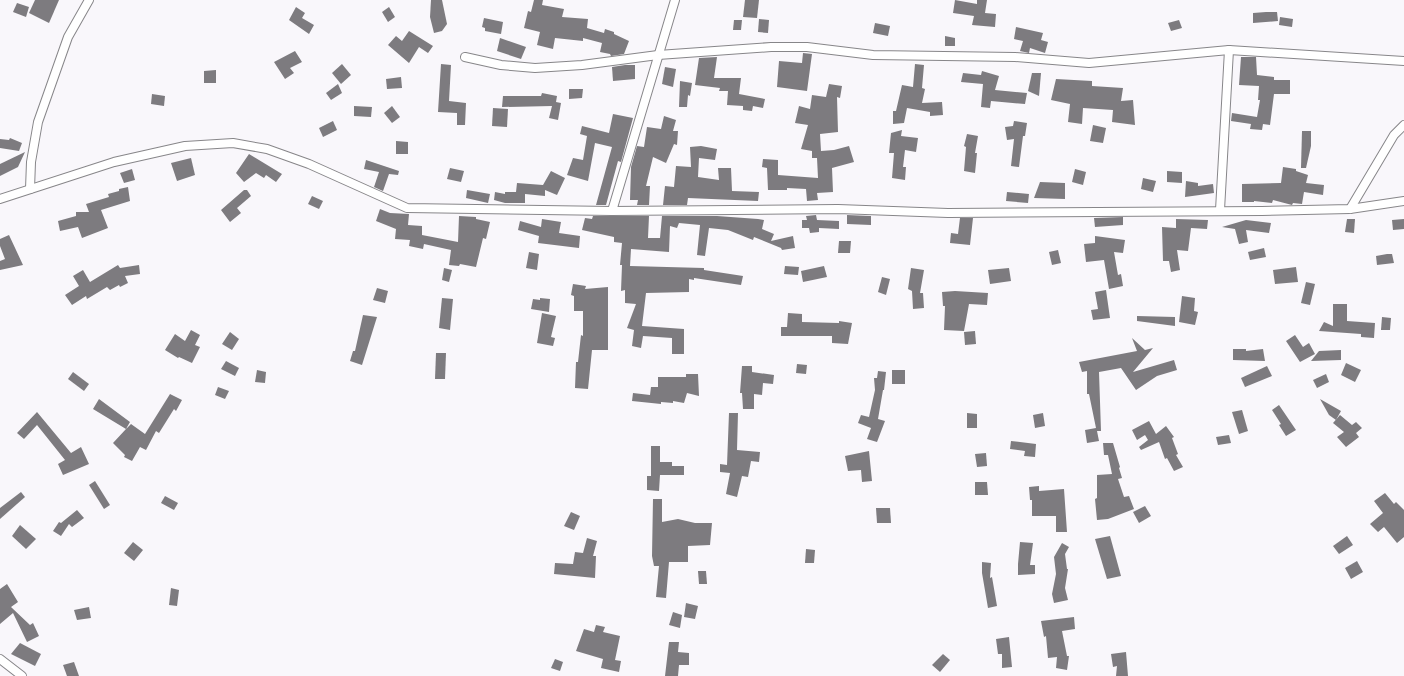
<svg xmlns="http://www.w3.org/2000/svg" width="1404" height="676" font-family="Arial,sans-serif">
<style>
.building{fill:#7d7b7f}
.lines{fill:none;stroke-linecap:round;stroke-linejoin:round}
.minor-casing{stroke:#878689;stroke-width:10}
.minor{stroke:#fff;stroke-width:8}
</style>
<rect width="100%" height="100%" fill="#f9f7fb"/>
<g class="building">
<polygon points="35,0 59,0 49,23 29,13"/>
<polygon points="431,0 442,0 447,24 442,31 434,33 430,17"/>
<polygon points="534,0 543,0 542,5 564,9 562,17 588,19 587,28 604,33 605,29 614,32 614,34 629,41 624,54 611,56 610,54 600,52 602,43 583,38 583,41 555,38 553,49 537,45 540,32 524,28 528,11 531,12"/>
<polygon points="745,0 759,0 757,18 743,17"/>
<polygon points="955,0 977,4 977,0 987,0 985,13 996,14 995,27 972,25 974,16 953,13"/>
<polygon points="17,3 29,7 26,17 13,12"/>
<polygon points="296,7 305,13 302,18 314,25 309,34 289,20"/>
<polygon points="389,7 395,17 388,22 382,12"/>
<polygon points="1266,12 1277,12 1278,21 1253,23 1253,13"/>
<polygon points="1280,17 1293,19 1292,27 1279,25"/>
<polygon points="484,18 503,22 501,34 485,31 485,28 482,27"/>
<polygon points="759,19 769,20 768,33 758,32"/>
<polygon points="734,20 742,20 741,30 733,30"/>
<polygon points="1179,20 1182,28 1171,31 1168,23"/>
<polygon points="875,23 890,26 888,36 873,33"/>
<polygon points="1016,27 1043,33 1041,40 1048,42 1045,53 1030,48 1029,53 1020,51 1023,41 1014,39"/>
<polygon points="409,31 433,46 428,53 419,47 409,63 388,45 396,36 402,41"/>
<polygon points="945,36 955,38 955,46 945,46"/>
<polygon points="500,38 526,47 521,59 497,51"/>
<polygon points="295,51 302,62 290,68 294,73 285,79 274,62"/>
<polygon points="803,53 812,54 807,91 777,87 779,61 802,63"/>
<polygon points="717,57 714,78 741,78 739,94 765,99 763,108 753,106 752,111 743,110 743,106 727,105 728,91 719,91 720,88 695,85 699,58"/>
<polygon points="1241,57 1256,57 1257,75 1274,77 1274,80 1290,80 1290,94 1274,94 1270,125 1263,124 1262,130 1250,129 1251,124 1231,121 1232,113 1257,117 1260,100 1258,100 1259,86 1239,85"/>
<polygon points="342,64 351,75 341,84 332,73"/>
<polygon points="441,64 451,65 449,101 466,103 465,125 457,125 457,113 438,112"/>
<polygon points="915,64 924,65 922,88 925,89 922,103 942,102 943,115 930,116 930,112 907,108 904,123 893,124 893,111 896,111 902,85 913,87"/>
<polygon points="625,65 635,65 635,79 613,81 612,67"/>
<polygon points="665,67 676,69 673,87 662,84"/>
<polygon points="216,70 216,83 204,83 204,71"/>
<polygon points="982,71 999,76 995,90 1027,93 1025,104 991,101 990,108 981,107 983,84 961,82 963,73 981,75"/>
<polygon points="1032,73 1041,73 1039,96 1028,91"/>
<polygon points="401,77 402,88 387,89 386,79"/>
<polygon points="1056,79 1092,81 1092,86 1123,88 1121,101 1133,100 1135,125 1112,122 1113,110 1083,108 1082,124 1068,122 1070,104 1051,100"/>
<polygon points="680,81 692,83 690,96 688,95 687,107 679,107"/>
<polygon points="338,84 342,93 331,100 326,93"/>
<polygon points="829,84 842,86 840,98 837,97 838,132 820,134 821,151 834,150 849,146 854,162 832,168 833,192 817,193 818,200 807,201 806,189 787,188 787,190 768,190 767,168 762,167 763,159 778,160 778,175 818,178 817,158 812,158 812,151 801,149 808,125 795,123 799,106 810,109 812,95 826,97"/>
<polygon points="569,89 583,89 582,98 569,99"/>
<polygon points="542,93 557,96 556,102 561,103 558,120 549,118 552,106 502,107 503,96 541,96"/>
<polygon points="152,94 165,96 164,106 151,104"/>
<polygon points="354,106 372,107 371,117 354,116"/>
<polygon points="392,106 400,117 392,123 384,113"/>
<polygon points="493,108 508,109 507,127 492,126"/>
<polygon points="613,114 633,118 621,162 618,161 606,205 596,205 612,147 595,143 588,181 567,175 573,158 583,160 587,136 580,134 582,126 609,133"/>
<polygon points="664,116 676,120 673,131 678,131 677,145 674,144 666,163 653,157 646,186 650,186 649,205 637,205 638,200 630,200 631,167 637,146 644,147 647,127 661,129"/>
<polygon points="333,121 337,130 323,137 319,128"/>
<polygon points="1014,121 1027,123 1025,136 1023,136 1019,167 1011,166 1014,139 1007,140 1005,127 1013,126"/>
<polygon points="1093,125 1106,128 1103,143 1090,141"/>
<polygon points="902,130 901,136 918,138 916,152 905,150 903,167 906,167 905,180 892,178 894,153 889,153 891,133"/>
<polygon points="1302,131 1311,131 1311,146 1306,168 1301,168"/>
<polygon points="967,134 978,136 975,153 977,153 975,173 964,171 966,147 964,146"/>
<polygon points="10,138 22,143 19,151 0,148 0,139 9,140"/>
<polygon points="396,141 408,142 408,154 396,154"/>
<polygon points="701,146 717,149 715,160 699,158 698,177 719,180 718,168 731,168 732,191 759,192 758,201 688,198 687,205 663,205 665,186 674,187 676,166 691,167 690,147"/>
<polygon points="25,152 18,167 0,176 0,164"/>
<polygon points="249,154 282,174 276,182 266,175 264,178 256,173 244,182 236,173"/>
<polygon points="191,158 195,175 177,181 171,163"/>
<polygon points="366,160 399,171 398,175 389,174 383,191 374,187 379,172 364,169"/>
<polygon points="1283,167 1296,169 1296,171 1308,175 1306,183 1324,185 1323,195 1304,192 1302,204 1293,203 1292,205 1273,200 1272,203 1254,201 1254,202 1242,202 1242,184 1281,183"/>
<polygon points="450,168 464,171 461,182 447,179"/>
<polygon points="132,169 135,180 124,183 120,173"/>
<polygon points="1075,169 1086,172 1083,185 1072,182"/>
<polygon points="551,171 565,178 557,195 545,190 545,196 525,194 525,203 505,203 494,200 495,192 505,194 505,192 516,192 517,183 543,185"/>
<polygon points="1167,171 1182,172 1182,183 1167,182"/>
<polygon points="1143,178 1156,181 1153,192 1141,189"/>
<polygon points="1186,181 1198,183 1198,186 1213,184 1214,193 1185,197"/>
<polygon points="1040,182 1065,183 1065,199 1034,198"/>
<polygon points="128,187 130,201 101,210 108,228 82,238 78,227 60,231 58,221 76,216 76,212 89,212 86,204 109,197 108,194 119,191 119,189"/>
<polygon points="244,190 247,190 251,196 237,208 241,213 230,222 221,210"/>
<polygon points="467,190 490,194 488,203 466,198"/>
<polygon points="1007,192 1029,194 1028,203 1006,201"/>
<polygon points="312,196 323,201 319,209 308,204"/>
<polygon points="380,209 390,213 409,214 408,225 422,226 422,235 458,242 459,216 476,217 476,219 490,222 486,239 483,238 476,267 460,264 459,266 449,265 451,250 424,244 423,249 409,246 410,240 395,239 396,229 376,221"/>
<polygon points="816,215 817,220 839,221 839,229 819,228 819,232 810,233 809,228 802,228 802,220 807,220 806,216"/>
<polygon points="847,215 871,216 871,225 847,224"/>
<polygon points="593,216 649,216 648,238 660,238 662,216 717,216 758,219 764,220 762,229 774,234 771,241 793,236 795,248 782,250 781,248 754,237 753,240 728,230 709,228 705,256 697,255 700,225 679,223 677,228 670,226 669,252 631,249 630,266 704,268 704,270 743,276 741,285 694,278 694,280 689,279 689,292 646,293 642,326 684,329 684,354 672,354 672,338 643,336 641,348 632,346 634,330 627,328 636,304 625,303 625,290 621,291 622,265 620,265 622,243 614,242 614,237 582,230 585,218 592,219"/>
<polygon points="1123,217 1123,225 1095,227 1094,218"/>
<polygon points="960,218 973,218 970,245 950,243 951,233 958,234"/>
<polygon points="542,219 561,222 559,233 580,236 579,248 538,243 539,236 518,230 520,221 541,227"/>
<polygon points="1176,219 1208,220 1207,229 1191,228 1188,251 1177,250 1180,270 1171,272 1169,261 1163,261 1162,227 1176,228"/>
<polygon points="1347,219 1355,219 1354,233 1345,232"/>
<polygon points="1404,219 1404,229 1393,230 1392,220"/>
<polygon points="1246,220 1271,223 1269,233 1246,230 1248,242 1239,244 1235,229 1222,227"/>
<polygon points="9,235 23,265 0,270 0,261 5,259 0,246 0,239"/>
<polygon points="1095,236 1125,240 1123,253 1114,252 1118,275 1121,274 1123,286 1109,289 1104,260 1086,262 1084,244 1095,243"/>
<polygon points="839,241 851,241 850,253 838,253"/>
<polygon points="1264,248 1266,257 1250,260 1248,252"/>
<polygon points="1058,250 1061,263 1052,265 1049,252"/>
<polygon points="529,252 539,254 537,270 526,268"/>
<polygon points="1387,254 1392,254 1394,263 1377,265 1376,256"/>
<polygon points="118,265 120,268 139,265 140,274 125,276 128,283 120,287 119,285 110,290 107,287 87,299 86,296 72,305 65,295 79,286 73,276 83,270 90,282"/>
<polygon points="785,266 799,267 798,275 784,274"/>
<polygon points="824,266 827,277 803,282 801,271"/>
<polygon points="1296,267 1298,282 1275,284 1273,270"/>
<polygon points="444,268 452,270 449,282 442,280"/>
<polygon points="911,268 924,270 920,293 923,293 924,308 913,309 912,291 908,289"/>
<polygon points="1009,268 1011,281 990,284 988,270"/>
<polygon points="882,277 890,279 886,295 878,292"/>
<polygon points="1306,282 1315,284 1310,305 1301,303"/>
<polygon points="573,284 586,286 585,289 608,287 608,350 592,350 588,389 575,388 576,362 578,362 581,335 583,336 583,311 574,311 574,296 571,295"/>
<polygon points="377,288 388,291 385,303 373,300"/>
<polygon points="1106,290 1110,318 1093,320 1091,310 1098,309 1095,292"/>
<polygon points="955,291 988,293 987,305 969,304 964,331 944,330 945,306 943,306 942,292"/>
<polygon points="1182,296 1195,298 1194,311 1198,312 1195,325 1179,322"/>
<polygon points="442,298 453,299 450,330 439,328"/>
<polygon points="540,298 550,299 549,312 531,309 533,299 540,300"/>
<polygon points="1333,304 1347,304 1347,321 1375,323 1374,338 1361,337 1361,334 1319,331 1324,322 1333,326"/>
<polygon points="542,313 556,316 551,337 555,338 553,346 537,343"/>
<polygon points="788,313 802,314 802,322 839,323 839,321 852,323 848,344 832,343 832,336 781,336 781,327 787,327"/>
<polygon points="363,315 377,317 362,365 350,361 353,351 355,351"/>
<polygon points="1137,316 1175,317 1175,326 1137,321"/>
<polygon points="1382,317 1391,318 1390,330 1381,330"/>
<polygon points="191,330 200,335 195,345 200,347 192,363 179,357 178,358 165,350 175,334 185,341"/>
<polygon points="975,331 976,344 965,345 964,332"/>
<polygon points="230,332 239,339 232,350 222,344"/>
<polygon points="1295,335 1303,347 1309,343 1315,354 1300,362 1286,341"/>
<polygon points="1132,338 1145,350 1153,348 1133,372 1174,360 1177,370 1157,376 1136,390 1121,368 1099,372 1101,431 1097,431 1099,441 1087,443 1085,430 1096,428 1089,394 1087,394 1087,371 1082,372 1079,362 1137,351"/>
<polygon points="1233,349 1246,349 1246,351 1263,349 1265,361 1233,360"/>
<polygon points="1341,350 1341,360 1311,361 1319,351"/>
<polygon points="436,353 446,353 445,379 435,379"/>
<polygon points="226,361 239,368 235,376 221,369"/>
<polygon points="1346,363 1361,370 1355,382 1341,375"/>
<polygon points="797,364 807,365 806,374 796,373"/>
<polygon points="742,366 752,366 752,372 774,375 773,384 763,383 762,395 754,394 754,409 743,409 742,393 740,393"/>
<polygon points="1267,366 1272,376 1245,387 1241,378"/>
<polygon points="257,370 266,372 265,383 255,382"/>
<rect x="892" y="370" width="13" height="14"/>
<polygon points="878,371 886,372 884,390 883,390 878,419 885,421 877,442 867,439 871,428 858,423 861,415 869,417 875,390 874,378 877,378"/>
<polygon points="73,372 89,384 84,391 68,379"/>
<polygon points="686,374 698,374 699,396 687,393 684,403 673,401 673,403 661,402 661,404 632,401 633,393 650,395 651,387 658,387 658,377 686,377"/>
<polygon points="1326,374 1329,382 1317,388 1313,380"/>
<polygon points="218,387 229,391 225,399 215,395"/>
<polygon points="170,394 182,400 176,411 174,409 159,433 156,431 146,450 140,447 132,461 124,457 125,455 113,443 126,429 93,409 99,399 130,422 126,429 131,424 145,434"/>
<polygon points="1320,399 1341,411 1336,420 1329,415"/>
<polygon points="1279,405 1296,430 1286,436 1279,425 1281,424 1272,410"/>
<polygon points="1242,410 1248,431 1239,434 1232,412"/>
<polygon points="37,412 71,453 81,447 89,464 63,475 58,464 65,460 37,425 24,439 17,433"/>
<polygon points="729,413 738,413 737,450 760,452 759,462 751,461 748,477 742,476 737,497 726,494 730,473 720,472 720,464 727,465"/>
<polygon points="967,413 977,414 977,428 967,428"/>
<polygon points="1043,413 1045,426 1035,428 1033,415"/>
<polygon points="1340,415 1352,425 1356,422 1362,428 1356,433 1359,437 1346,447 1337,437 1344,432 1333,423"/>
<polygon points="1149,421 1156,434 1166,426 1174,437 1172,438 1178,454 1176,455 1183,467 1174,471 1167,458 1165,459 1159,442 1141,450 1139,447 1148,440 1145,435 1137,440 1132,430"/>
<polygon points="1229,435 1231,443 1218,445 1216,437"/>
<polygon points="1011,441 1036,444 1035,457 1024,456 1025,451 1010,449"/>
<polygon points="1103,443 1113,443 1120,467 1119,468 1122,478 1118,479 1124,497 1129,496 1134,509 1108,519 1097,520 1095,499 1097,498 1097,475 1112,474 1108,455 1104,455"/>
<polygon points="651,446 660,446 660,462 672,462 672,466 684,466 684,475 660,475 659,491 647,490 647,476 651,476"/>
<polygon points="869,451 872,481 862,482 861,470 848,471 845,456"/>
<polygon points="986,453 987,466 977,467 975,454"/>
<polygon points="95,481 110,505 104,509 89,485"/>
<polygon points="975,482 987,482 988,495 975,495"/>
<polygon points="1039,486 1039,491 1064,489 1067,532 1056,532 1056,516 1032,516 1032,500 1030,500 1029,487"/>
<polygon points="21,492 25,497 0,519 0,508"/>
<polygon points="1385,493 1394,504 1396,502 1404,510 1404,537 1397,543 1384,527 1378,532 1370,524 1383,513 1374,501"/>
<polygon points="165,496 178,503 174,510 161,503"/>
<polygon points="653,499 662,499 662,522 678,519 695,523 712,523 710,545 688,546 688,562 669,562 666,598 656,597 659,566 654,566 652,556"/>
<polygon points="1145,506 1151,516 1139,523 1133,512"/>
<polygon points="876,508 890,508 891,523 877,523"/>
<polygon points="77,510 84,518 72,527 69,524 61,536 53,531 59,522 61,523"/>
<polygon points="571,512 580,516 574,530 564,526"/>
<polygon points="20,525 36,539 26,549 12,536"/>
<polygon points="1110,536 1121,576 1107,579 1095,539"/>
<polygon points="1347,536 1353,545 1339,554 1333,546"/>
<polygon points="587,538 597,541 593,556 596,556 595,578 554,574 555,563 573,564 575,552 583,553"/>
<polygon points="133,542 143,550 134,561 124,553"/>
<polygon points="1020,542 1033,543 1030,565 1035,565 1035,574 1018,575 1018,564"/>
<polygon points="1062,543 1069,547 1065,554 1067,569 1068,569 1065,588 1068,600 1054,603 1052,594 1056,574 1054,557"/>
<polygon points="806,549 815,550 814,563 805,563"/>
<polygon points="1357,561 1363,572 1351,579 1345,568"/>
<polygon points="982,562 991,563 990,578 992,577 997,606 988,608 982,573"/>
<polygon points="698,571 706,571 707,584 699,584"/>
<polygon points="7,584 18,602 11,607 30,625 33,623 39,636 27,642 13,613 0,624 0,589"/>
<polygon points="171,588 179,590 177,606 169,605"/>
<polygon points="686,603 698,606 695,619 684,617"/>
<polygon points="89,607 91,618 77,620 74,610"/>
<polygon points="673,612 682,615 680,628 669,625"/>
<polygon points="1074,617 1075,629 1062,631 1067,656 1069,656 1067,670 1056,668 1057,657 1048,658 1046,636 1044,637 1041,621"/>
<polygon points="596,625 605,627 603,632 620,636 615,660 621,661 619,672 601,668 603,659 576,651 584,629 594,632"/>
<polygon points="1009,637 1012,667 1002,668 1002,654 998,654 996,639"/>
<polygon points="669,642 679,642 678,652 689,653 689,665 679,665 678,676 665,676"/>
<polygon points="20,643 41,654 35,666 11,654"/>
<polygon points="1126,652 1128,676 1116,676 1117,666 1113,667 1111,654"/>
<polygon points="943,654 950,660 940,672 932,665"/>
<polygon points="555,659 563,662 560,671 551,668"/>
<polygon points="74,662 79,676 67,676 63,665"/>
</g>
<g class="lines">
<g class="minor-casing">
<g id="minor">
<polyline points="465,57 501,65 535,68 582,65 658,55 771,47 807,47 873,55 1015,57 1089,63 1229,50 1404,61"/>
<polyline points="30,189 31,162 38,122 68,37 89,0"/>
<polyline points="0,199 114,162 185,146 233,143 267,149 309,164 407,208 612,211 838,209 948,213 1262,211 1350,209 1404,201"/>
<polyline points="1350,209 1394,135 1404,125"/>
<polyline points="1220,210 1229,50"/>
<polyline points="612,211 675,0"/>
<polyline points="0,659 22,676"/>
</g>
</g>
<use href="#minor" class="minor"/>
</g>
</svg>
